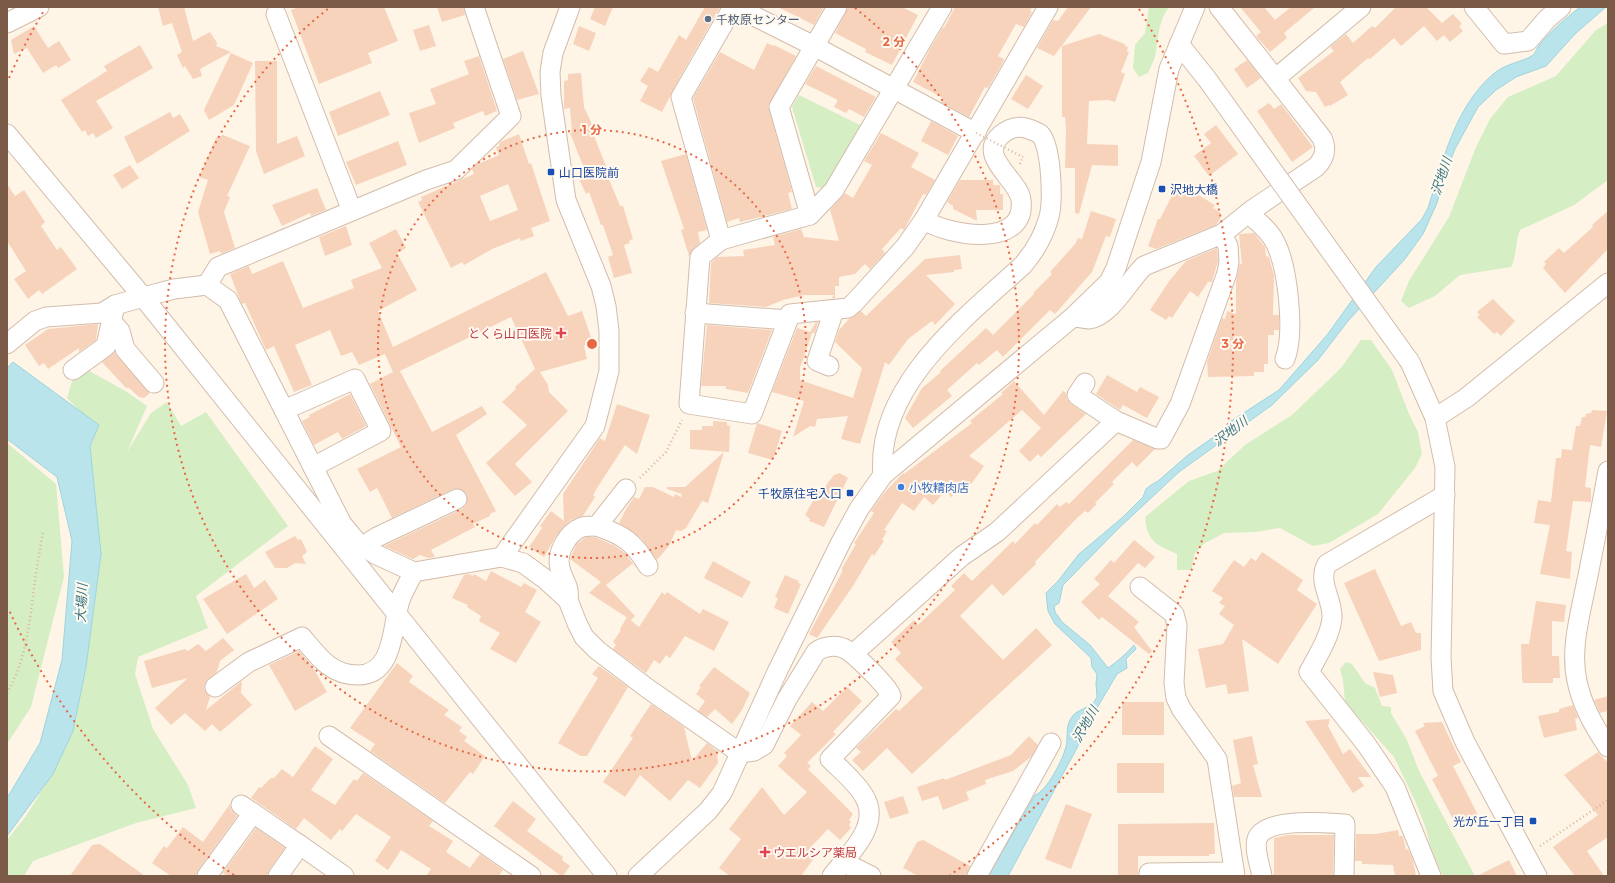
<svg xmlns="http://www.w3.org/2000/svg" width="1615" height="883" font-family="Montserrat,'Noto Sans JP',sans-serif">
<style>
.green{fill:#d5eec4}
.water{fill:#b9e4eb;stroke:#9ed4de}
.building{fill:#f7d3bc;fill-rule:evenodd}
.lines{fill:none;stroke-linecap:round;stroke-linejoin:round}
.minor-casing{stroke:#d3bcab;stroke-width:21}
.path{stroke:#dcb69e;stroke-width:2.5;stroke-dasharray:1 3;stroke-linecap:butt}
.minor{stroke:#fff;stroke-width:19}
.minor-bridge-casing{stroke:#d3bcab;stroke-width:21;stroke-linecap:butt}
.path-bridge{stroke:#dcb69e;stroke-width:2.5;stroke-dasharray:1 3;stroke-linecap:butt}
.minor-bridge{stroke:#fff;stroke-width:19}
.ring{fill:none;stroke:#e76743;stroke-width:2;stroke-dasharray:2 4}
.service-dot{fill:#5c6f8a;stroke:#fff9f0;stroke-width:1.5}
.transit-dot{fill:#1a4fb4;stroke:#fff9f0;stroke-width:1.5}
.health-dot{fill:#e0444e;stroke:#fff9f0;stroke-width:1.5}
.shop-dot{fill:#3f7fe0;stroke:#fff9f0;stroke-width:1.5}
.labels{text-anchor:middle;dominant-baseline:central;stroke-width:4;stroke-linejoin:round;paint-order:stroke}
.service-label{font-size:12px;fill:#4e5e75;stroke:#fff9f0;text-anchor:start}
.transit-label{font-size:12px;fill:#164399;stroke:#fff9f0;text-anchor:start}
.health-label{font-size:12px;fill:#be3a42;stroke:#fff9f0;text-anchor:end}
.shop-label{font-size:12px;fill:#366cbe;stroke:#fff9f0;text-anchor:start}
.water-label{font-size:13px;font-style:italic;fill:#3a7782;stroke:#fff9f0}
.centre{fill:#e76743;stroke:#fff9f0;stroke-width:2}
.ring-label{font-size:12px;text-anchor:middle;font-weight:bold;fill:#e76743;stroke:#fff9f0;stroke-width:4;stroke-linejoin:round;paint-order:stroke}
</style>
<rect width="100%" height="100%" fill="#fef5e7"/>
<g class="green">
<path d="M1149 7H1169C1159 20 1158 37 1156 52 1155 59 1151 66 1148 73L1139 77 1133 68 1135 45 1145 33Z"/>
<path d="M1608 23V180L1574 205 1520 230C1515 243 1517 255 1511 267L1460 275 1435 296 1409 308 1401 301 1409 281 1449 217 1476 147 1490 119 1508 97 1556 76 1596 30Z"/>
<polygon points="799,95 862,126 827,185 823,188 816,187 792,107"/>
<path d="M1361 340H1371L1392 370 1409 414 1418 432 1422 454 1415 468 1378 514 1329 543 1313 546 1280 528 1255 532 1224 533 1205 543 1195 553 1191 570H1177V554C1156 545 1147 541 1145 517L1189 481 1217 471 1245 445 1292 415 1341 368Z"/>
<polygon points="84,368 127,392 147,406 127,452 151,413 167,402 181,426 206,412 288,526 196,596 208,628 138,657 135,674 153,729 188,785 196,808 136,823 33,861 24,876 7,876 7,840 26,816 54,771 73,731 86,667 101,554 90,446 97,429 67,398 73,378"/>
<polygon points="7,443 56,484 64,577 31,707 7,744"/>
<polygon points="1346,662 1352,664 1365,683 1375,688 1382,706 1391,707 1391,713 1407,740 1419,771 1475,876 1443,876 1431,848 1425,826 1416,803 1394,757 1345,702 1343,680 1340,669"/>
</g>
<g class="water">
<path d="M1580 7H1606L1576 33 1546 66 1516 77 1496 90 1478 107 1455 149 1446 171 1437 203 1423 234 1405 259 1348 321 1318 360 1272 405 1179 472 1119 528 1063 585 1059 603 1054 606 1055 612 1062 622 1090 645 1108 668C1118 661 1126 654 1134 645L1136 649 1126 659 1127 668 1117 674 1090 720 1085 733 1008 876H988L1035 795C1046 792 1062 761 1065 750 1069 740 1065 729 1070 720 1076 707 1092 710 1097 697L1096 684 1097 674 1092 667 1091 658 1055 624 1048 611 1046 593 1058 581 1079 554 1123 517 1143 497 1146 489 1151 485 1158 481 1188 455 1215 436 1228 423 1279 390 1327 335 1376 267 1422 219 1428 208C1443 161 1454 109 1492 75 1505 63 1524 62 1533 55 1536 52 1537 48 1540 44 1551 31 1566 18 1580 7Z"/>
<polygon points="13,362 99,425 90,446 101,554 86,667 73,731 53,774 7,836 7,798 40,743 62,660 72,541 57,477 7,439 7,368"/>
</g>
<g class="building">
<polygon points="158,7 184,7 193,41 210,32 217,43 216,46 231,52 200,69 202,76 193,79 185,66 183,68 177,55 182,52 172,23 163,26"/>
<polygon points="299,7 384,7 398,41 368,53 372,63 319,84 291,10"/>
<polygon points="437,7 463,7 465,15 442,22"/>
<polygon points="595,7 613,7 605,26 590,19"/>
<polygon points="705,7 720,7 681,75 662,112 640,101 648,86 640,81 649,67 658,72 679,35 686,40"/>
<polygon points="778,7 824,7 814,25"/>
<polygon points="848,7 902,7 918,15 892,65 865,52 866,49 835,33"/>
<polygon points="955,7 1032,7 1030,11 1032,12 1024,27 1016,24 998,56 1004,59 1002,64 988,88 985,87 969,117 941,102 943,98 913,82 930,49 943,27 944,28"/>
<polygon points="1068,7 1091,7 1054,56 1037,48 1053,20 1058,21"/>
<polygon points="1240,7 1264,7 1275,20 1291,7 1315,7 1284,33 1287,38 1270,52 1256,36 1261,32"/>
<polygon points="1396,7 1426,7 1442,23 1453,14 1462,24 1459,26 1463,31 1450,42 1444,35 1437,41 1424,26 1401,46 1394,38 1370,59 1368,58 1340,82 1348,95 1330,106 1329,105 1325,107 1316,92 1306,91 1298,78 1334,51 1330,47 1346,34 1353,43 1372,26 1375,28"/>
<polygon points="429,25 436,46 420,51 413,30"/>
<polygon points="34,26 48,48 59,41 71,60 58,68 56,65 43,73 27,48 14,54 11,40"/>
<polygon points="579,26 596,33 589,51 573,44"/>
<polygon points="1099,34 1125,44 1125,46 1128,47 1127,51 1129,52 1121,72 1125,74 1115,102 1108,100 1089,101 1087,144 1118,145 1118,166 1092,165 1079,214 1075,213 1075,168 1065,168 1066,129 1065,117 1062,117 1062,46"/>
<polygon points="767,43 773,46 774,45 796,56 768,106 792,192 788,193 792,209 740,222 739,218 727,222 693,98 720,52 754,70"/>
<polygon points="140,45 153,68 96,101 113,128 96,138 93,133 88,136 85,130 82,132 61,100 107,71 104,66"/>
<polygon points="523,51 539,94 517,100 503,59"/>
<polygon points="231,53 253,63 234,105 209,120 204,110"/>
<polygon points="479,56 497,111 485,116 483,111 453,123 455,128 419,143 409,113 436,104 430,89 469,74 464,61"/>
<polygon points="1247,60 1261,78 1247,88 1234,69"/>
<polygon points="255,61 277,61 277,144 297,136 305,156 264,174 256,151"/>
<polygon points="816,66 876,97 864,117 849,109 846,113 834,107 838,100 805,84"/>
<polygon points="581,73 584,107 597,135 594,136 608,171 606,172 620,206 623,206 633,239 629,241 630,243 624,245 632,273 614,278 608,257 613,255 603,225 601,225 589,192 586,194 579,179 583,177 582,174 586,173 570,133 572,133 570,108 564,109 564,81 568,80 568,74"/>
<polygon points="1026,75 1043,86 1028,109 1011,99"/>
<polygon points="380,91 390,115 338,136 329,112"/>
<polygon points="1269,103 1274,109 1281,104 1313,147 1292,162 1257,111"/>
<polygon points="170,112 173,118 180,114 190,131 137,164 124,137"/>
<polygon points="931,121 958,136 948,155 921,141"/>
<polygon points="1216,125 1238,154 1209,176 1194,156 1211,143 1204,134"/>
<polygon points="881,133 919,153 911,167 935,180 926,195 923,194 904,230 901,228 882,249 885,253 870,269 865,264 855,274 839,277 839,286 835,286 835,298 831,299 834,295 804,295 783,300 766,307 709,303 711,263 717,257 744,256 743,250 775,245 773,237 801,229 804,237 839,241 830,210 845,193 853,198 872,165 864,161"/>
<path d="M519 134 529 164 531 163 550 221 531 228 534 236 521 241 520 238 492 249 464 265 462 262 451 268 418 202 422 200 421 197 474 174 472 169 478 164 499 155 496 147 499 146 500 142ZM508 184 518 210 490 221 480 196Z"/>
<polygon points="223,135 250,146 227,196 230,197 224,212 235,248 221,254 220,251 210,254 198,212 208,180 199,177 216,138"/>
<polygon points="398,141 407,165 356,185 346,162"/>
<polygon points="686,154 707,230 698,232 700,243 693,249 689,256 681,230 684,229 661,161"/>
<polygon points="130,165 139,178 122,189 113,175"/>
<polygon points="960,180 993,180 993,185 1000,185 1000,194 1003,194 1003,210 976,210 977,221 953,209 953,206 947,202"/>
<polygon points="7,184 15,196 24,190 45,222 41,226 57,250 61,247 77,269 42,294 39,290 28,299 14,279 26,271 7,241"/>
<polygon points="1177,186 1184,189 1185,187 1215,205 1213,208 1221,213 1219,216 1221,217 1216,225 1156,249 1148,246 1158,219 1160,219"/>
<polygon points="317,188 326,210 311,216 310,213 282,226 272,205"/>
<polygon points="1091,211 1116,219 1110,237 1106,236 1092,272 1055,314 1050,310 1003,357 997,350 979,365 977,363 947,390 952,396 913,428 905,418 922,388 941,372 940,371 986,328 993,335 1034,294 1033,293 1052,274 1050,272 1075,244 1078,238 1082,239"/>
<polygon points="1608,211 1608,249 1565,293 1543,268 1546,264 1544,262 1559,248 1564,253 1593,227 1592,225"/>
<polygon points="346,226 352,245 325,256 319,237"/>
<polygon points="396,229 406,248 397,253 417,290 378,311 393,347 546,272 568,316 582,311 593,343 584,346 587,359 540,372 548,385 549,392 568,411 515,464 532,482 515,496 486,463 527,425 502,402 516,389 515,387 535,369 511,317 400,371 432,432 482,406 487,414 456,435 496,511 490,514 490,516 473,524 475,527 431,550 435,557 428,558 420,555 413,559 384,546 462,509 466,505 467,495 463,490 453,489 392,518 377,488 370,492 357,469 401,447 370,384 393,372 385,354 359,365 352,352 341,356 330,330 295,345 312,385 294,392 274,346 266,350 245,303 242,304 240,300 230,274 249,266 252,274 283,261 303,308 354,288 351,280 382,268 369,243"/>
<polygon points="1254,233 1265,247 1266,256 1269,257 1274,276 1273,315 1279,315 1279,330 1274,330 1274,335 1268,335 1268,364 1264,364 1264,372 1254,372 1254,376 1208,377 1207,362 1222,318 1225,319 1227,311 1236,314 1236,281 1240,263 1242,265 1239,234"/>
<polygon points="1217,248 1218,261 1212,282 1208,282 1198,297 1190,291 1172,318 1169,316 1166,320 1150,310 1170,280 1186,261"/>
<polygon points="960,255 962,269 954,270 954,272 926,275 955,304 935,325 932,321 908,339 889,365 885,362 860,444 841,439 848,416 817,419 815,427 810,426 793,437 804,401 772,392 797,328 810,332 816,322 818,322 815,333 812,333 800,368 800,380 853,398 862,368 835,342 839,330 849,319 861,311 866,316 925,259"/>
<polygon points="1493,299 1515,321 1501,336 1497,332 1494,334 1477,317 1480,315 1477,312"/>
<polygon points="98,324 96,340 79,352 79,348 48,369 44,363 39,366 25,345 48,329"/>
<polygon points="707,325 772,330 748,393 726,389 726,386 701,386"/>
<polygon points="114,352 150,393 144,398 139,397 129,388 126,388 102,362"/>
<polygon points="1107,375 1137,392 1140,387 1159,397 1147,418 1123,405 1120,410 1096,394"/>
<polygon points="1014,381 1044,415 1063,391 1066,393 1067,400 1071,404 1086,414 1041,457 1038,454 1030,462 1019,451 1041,428 1022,410 969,456 984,466 972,483 951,497 946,490 933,505 924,497 914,511 902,503 884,530 887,531 882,540 884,541 874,556 872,554 853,586 817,638 809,634 842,572 842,568 856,544 854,543 874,513 871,511 884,493 903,473 904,474 972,423 970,421 1003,394 1001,393"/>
<polygon points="350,394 366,426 342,439 338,432 314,445 302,421 310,417 309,415"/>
<polygon points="617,404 650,415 637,454 625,445 597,488 593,495 595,497 583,516 571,520 563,527 555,538 544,557 529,547 542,528 540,526 551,511 564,521 563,494 600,438 605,441"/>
<polygon points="1592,410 1607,411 1601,447 1590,445 1585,487 1591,488 1591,502 1573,501 1566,551 1572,552 1570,579 1540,574 1550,525 1534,523 1538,500 1551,502 1556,458 1561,458 1562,449 1572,450 1576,426 1580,426 1582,417 1585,417 1586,414 1591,413"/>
<polygon points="713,421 727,422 727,425 730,426 729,452 690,449 690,430 702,430 702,426 713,426"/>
<polygon points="757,423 782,431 773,460 748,453"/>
<polygon points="1133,440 1155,449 1137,467 1132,462 1112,482 1114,484 1095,503 1097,504 1088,513 1085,511 1076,519 1035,562 1036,564 1003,596 992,584 960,616 1003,660 1036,628 1052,645 912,774 887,748 863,771 852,760 861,752 856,748 896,709 899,711 923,688 895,659 901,653 891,642 914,620 918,625 955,590 951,586 964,573 972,581 1013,541 1015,544 1035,523 1037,525 1057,504 1060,507 1066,502 1069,504"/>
<polygon points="724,452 708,503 702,501 686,528 681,531 676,530 669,546 657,560 641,538 619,523 626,509 634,497 639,499 645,487 653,487 674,497 675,494 681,497 682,494 667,489 667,487 685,487"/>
<polygon points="840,473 848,478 824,527 809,521 810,519 805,515 818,492 821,492 834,475"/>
<polygon points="295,536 298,540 301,539 307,552 302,556 306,564 295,563 287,568 275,568 265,552"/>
<polygon points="586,537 595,537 615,546 625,553 636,568 632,564 606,585 635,616 631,620 589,593 601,582 570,559 576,545"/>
<polygon points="1134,540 1155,557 1145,568 1138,563 1108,596 1139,622 1134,627 1152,651 1149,654 1102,617 1099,620 1081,602 1100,584 1094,579 1111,560 1114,563"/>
<polygon points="1262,552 1303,580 1297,590 1317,604 1278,664 1242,639 1249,691 1228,694 1226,684 1206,688 1198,649 1223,644 1234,625 1219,614 1225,606 1219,603 1223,598 1212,591 1234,560 1244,567 1251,558 1256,561"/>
<polygon points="713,561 751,582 742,598 704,578"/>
<polygon points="1375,569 1401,626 1411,622 1416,633 1421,633 1421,650 1379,661 1344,583"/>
<polygon points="491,571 521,587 524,583 537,590 525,612 541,622 516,663 490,649 500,633 479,621 481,616 467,607 468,605 452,598 464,575 469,574 473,576 474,574 486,581"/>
<polygon points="246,574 254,588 265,580 278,599 227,634 203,599"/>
<polygon points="785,575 799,581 798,583 801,584 788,614 774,608 778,598 775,597"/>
<polygon points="662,592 665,595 667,592 700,614 703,609 729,622 714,651 685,636 670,658 666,655 660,664 654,660 646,673 613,649 616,645 613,642 621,630 620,629 627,617 639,627"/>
<polygon points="1536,601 1566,605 1564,622 1552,621 1552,656 1559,656 1560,678 1553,678 1553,683 1523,683 1522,679 1521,644 1529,644"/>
<polygon points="223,638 234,650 220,661 217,672 205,682 204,689 210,697 206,710 242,681 241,693 252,705 220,732 212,724 205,731 185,713 171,725 155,708 188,678 152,688 144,661 185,649 188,651 198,644 206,651"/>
<polygon points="299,651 312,666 327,692 295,711 269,665"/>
<polygon points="397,663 413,676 409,682 449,710 444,715 462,727 459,731 467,737 464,741 485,756 473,774 470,772 445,803 370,751 375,744 350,728"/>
<polygon points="599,666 628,687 587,756 581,756 558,743 598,678 592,674"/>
<polygon points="714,667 750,693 742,710 732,724 715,709 707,717 698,711 705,701 696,694 701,687 699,686"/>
<polygon points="1373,672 1393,675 1397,693 1380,697"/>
<polygon points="847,687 862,701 833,732 836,734 807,763 811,766 808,769 853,814 849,820 851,822 849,825 851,828 840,840 828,829 809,849 815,857 801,876 730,876 719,868 741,839 729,829 762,787 784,815 807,792 778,766 787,756 784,753 801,735 790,726 812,702 823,711"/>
<polygon points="1608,696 1608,711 1600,713 1594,700"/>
<rect x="1122" y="702" width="42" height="33"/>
<polygon points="651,704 684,727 692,761 707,743 717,751 718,763 700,788 688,780 670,801 640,775 625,797 603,782 633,738 630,736"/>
<polygon points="1573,705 1578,718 1575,719 1577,730 1544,738 1538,716 1559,712 1559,709"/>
<polygon points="1330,719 1328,726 1343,754 1350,749 1371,777 1358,777 1364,786 1353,793 1305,721"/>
<polygon points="1442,722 1461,762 1453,766 1478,815 1456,825 1432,779 1438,776 1415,731 1425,726 1423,723"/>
<polygon points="1029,736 1038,745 1031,757 1013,771 985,780 986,784 966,792 969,800 943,810 938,796 922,801 917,787 944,778 945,780 1011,755"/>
<polygon points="1252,736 1258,764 1253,765 1262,797 1234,797 1232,786 1241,783 1233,740"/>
<polygon points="315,746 333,759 311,790 335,805 354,779 357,781 363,773 433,821 429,826 453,841 446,852 470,868 480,854 503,870 499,876 426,876 431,869 401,850 388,870 375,861 391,837 356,814 342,831 340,829 331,840 304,818 296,829 251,798 259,787 261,788 271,778 274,778 282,769 293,777"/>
<polygon points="1598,752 1608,763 1608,837 1587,851 1604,876 1575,876 1553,847 1598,815 1564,775"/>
<rect x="1117" y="763" width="47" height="30"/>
<polygon points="903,796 909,813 890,819 884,802"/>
<polygon points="513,801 536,819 527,831 563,857 562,860 570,866 563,876 561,876 494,826"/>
<polygon points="230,804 231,810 237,816 198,870 196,876 171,876 152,863 164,846 167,848 183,827 203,842"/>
<polygon points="1066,804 1092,814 1071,869 1045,859"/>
<polygon points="1214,823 1215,854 1209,854 1209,856 1138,856 1138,876 1118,876 1118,824"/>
<polygon points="256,828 285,848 269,870 267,876 227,876 223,873"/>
<polygon points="1398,830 1399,836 1403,836 1406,850 1408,849 1413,860 1416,876 1395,876 1393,865 1362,864 1362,861 1355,861 1356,834 1376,834"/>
<polygon points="1288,835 1334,835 1333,876 1274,876 1274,838"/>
<polygon points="923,840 970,866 966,876 918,876 903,868 917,842"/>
<polygon points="100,844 145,876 70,876 92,845"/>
<polygon points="1509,860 1517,876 1477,876"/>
</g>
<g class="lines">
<g class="minor-casing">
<g id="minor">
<polyline points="736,7 814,46 976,133"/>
<path d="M1219 7 1322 138C1327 149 1325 158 1316 167L1252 210 1222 234"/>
<polyline points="1474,7 1504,44 1528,41 1547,19 1561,7"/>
<polyline points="276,14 352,211"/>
<polyline points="7,23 39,7"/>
<polyline points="1179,44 1207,79"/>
<polyline points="1276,78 1361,7"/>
<polyline points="7,134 143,297 607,876"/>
<path d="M1248 213C1257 221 1269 230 1275 242 1288 267 1295 333 1285 359"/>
<polyline points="810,215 779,107 837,7"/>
<polyline points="721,240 681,97 733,7"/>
<polyline points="207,285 218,267 426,180 456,170 511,116 474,7"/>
<polyline points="695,313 788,320 790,314 848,308 854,303 905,247 924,220"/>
<path d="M1073 317C1078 317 1084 319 1089 319 1111 316 1129 280 1144 266L1222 234 1228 246 1229 262 1227 273 1180 404 1161 439H1158L1116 421"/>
<polyline points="788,320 752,414 689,404 700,257 721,240 810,215 834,190 942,7"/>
<polyline points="112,322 120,331 125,349 154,383"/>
<path d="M7 344 35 321 46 317 102 313 115 305 151 295 174 289 207 285 228 300 342 524 357 542 375 554 414 572 502 557 523 563 545 579 568 600 577 623 584 637 597 650 647 688 740 753 754 751 764 745 787 699 816 652C823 646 835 645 843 648 852 651 889 687 891 696L830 759C841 770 856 782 864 796 882 825 849 854 832 876"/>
<polyline points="1410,362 1435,418 1445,467 1441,658 1443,691 1465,742 1537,876"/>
<polyline points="829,366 817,361 834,310"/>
<polyline points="73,370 106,346 115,305"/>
<polyline points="284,410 355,379 381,431 313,467"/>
<polyline points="1435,418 1466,398 1608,283"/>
<path d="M1608 471C1601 509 1594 547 1586 585 1580 615 1570 650 1577 681 1582 706 1594 727 1608 747"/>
<path d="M883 475C875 387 965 318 1023 265 1035 251 1044 235 1049 217 1053 202 1052 146 1040 134 1037 132 1029 129 1026 128 1016 126 1009 128 1001 135 976 156 1019 180 1021 200 1027 249 949 236 924 220L1048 7"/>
<path d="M597 526C623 535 634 542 648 566"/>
<polyline points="363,546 377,537 457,499"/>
<polyline points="502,557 595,426 609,371 609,331 606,306 601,286 566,200 551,96 550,72 553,53 570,7"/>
<polyline points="1140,587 1174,614 1177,625 1174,683 1176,698 1182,710 1217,759 1235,876"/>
<path d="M568 600C570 584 563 582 560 568 556 553 567 533 582 527 586 526 593 526 597 526L626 489"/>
<polyline points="853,654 962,556 997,532 1116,421 1077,395 1085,383"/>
<path d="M215 687 249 662 302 637C318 656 330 675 358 675 395 675 392 625 400 600 404 590 409 581 414 572"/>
<polyline points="329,736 531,876"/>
<polyline points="241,805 300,845"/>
<polyline points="843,862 871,876"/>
<polyline points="207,876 253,813"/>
<polyline points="278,876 300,845 344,876"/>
<polyline points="638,876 708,811 722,793 777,672 841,542 859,509 883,475 1073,317 1109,282 1116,268 1151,162 1169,69 1195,7"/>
<polyline points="977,876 1051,743"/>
<polyline points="1149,876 1149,873 1234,872"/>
<path d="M1262 876C1260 866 1254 849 1257 839 1265 817 1327 823 1345 824L1344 876"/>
<path d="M1431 876 1395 787 1366 744 1309 672C1318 655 1330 637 1332 618 1333 599 1317 582 1327 564L1445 495"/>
</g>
</g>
<g class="path">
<polyline points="1020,164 1023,157"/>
<polyline points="640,478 666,452 682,420"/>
<path d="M7 693C27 659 30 618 35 580 37 563 41 547 43 531"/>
<polyline points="1540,846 1608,800"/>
</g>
<use href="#minor" class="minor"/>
<g class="minor-bridge-casing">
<polyline id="minor-bridge" points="1207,79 1410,362"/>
</g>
<polyline class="path-bridge" points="976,133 1023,157"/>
<use href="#minor-bridge" class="minor-bridge"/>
</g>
<g class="ring">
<circle cx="592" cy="344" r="214"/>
<path d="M855 8A427 427 0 1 1 329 8"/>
<path d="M234 875A641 641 0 0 1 9 610M9 78A641 641 0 0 1 45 9M1139 9A641 641 0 0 1 950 875"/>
</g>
<circle class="service-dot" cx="708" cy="19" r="4"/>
<g class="transit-dot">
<rect x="547" y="168" width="8" height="8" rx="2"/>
<rect x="1158" y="185" width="8" height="8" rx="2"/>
<rect x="846" y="489" width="8" height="8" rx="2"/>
<rect x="1529" y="817" width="8" height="8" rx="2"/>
</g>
<g class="health-dot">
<path d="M559 327h4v4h4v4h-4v4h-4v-4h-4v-4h4z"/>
<path d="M763 846h4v4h4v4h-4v4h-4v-4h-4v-4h4z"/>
</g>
<circle class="shop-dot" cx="901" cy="487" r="4"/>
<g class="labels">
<g class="service-label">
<text x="716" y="19">千枚原センター</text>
</g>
<g class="transit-label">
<text x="559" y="172">山口医院前</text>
<text x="1170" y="189">沢地大橋</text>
<text x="842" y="493" text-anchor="end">千牧原住宅入口</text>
<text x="1525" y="821" text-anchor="end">光が丘一丁目</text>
</g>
<g class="health-label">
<text x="552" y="333">とくら山口医院</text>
<text x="773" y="852" text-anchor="start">ウエルシア薬局</text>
</g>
<g class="shop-label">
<text x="909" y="487">小牧精肉店</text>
</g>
<g class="water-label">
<text transform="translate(1441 176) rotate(-71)">沢地川</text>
<text transform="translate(1230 431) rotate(-37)">沢地川</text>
<text transform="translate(81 603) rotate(-87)">大場川</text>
<text transform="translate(1085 724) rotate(-60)">沢地川</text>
</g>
</g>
<circle cx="592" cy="344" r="6" class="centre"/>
<g class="ring-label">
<text x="894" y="46">2 分</text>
<text x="592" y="134">1 分</text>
<text x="1233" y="348">3 分</text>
</g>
<rect width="1615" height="883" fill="none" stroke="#7c5a48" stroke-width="16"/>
</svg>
